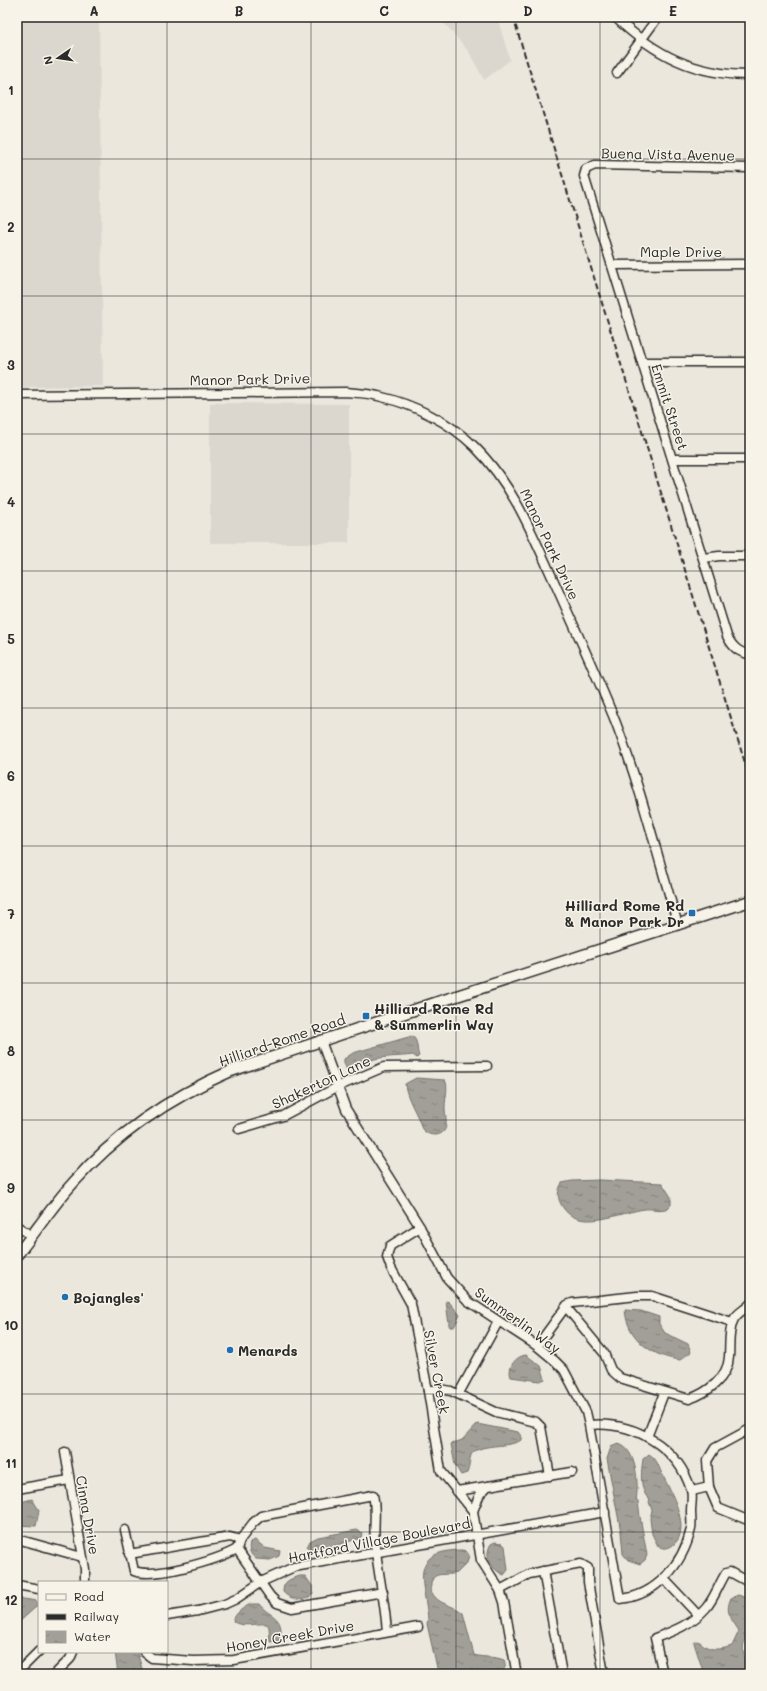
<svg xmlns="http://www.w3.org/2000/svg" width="767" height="1691" font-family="Mali,sans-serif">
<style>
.built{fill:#dbd7ce}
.water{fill:url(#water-ripples);stroke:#72716c}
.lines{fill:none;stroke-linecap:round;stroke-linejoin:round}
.minor-casing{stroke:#2b2b2b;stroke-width:11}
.major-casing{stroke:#2b2b2b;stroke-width:13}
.minor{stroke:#f7f3e8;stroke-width:8}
.major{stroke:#f7f3e8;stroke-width:10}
.rail{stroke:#2b2b2b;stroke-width:2;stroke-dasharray:6 3;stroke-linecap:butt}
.grid{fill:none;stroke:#2b2b2b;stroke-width:1;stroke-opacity:0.55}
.poi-dot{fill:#1f6fb2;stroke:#f7f3e8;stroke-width:1.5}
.labels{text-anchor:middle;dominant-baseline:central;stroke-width:3;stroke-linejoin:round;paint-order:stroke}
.street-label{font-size:14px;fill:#2b2b2b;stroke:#f7f3e8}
.poi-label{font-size:14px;font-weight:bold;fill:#2b2b2b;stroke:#f7f3e8;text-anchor:start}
.neatline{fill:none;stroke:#2b2b2b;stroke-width:1.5}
.grid-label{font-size:13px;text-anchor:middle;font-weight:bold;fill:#2b2b2b}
</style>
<defs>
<pattern id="water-ripples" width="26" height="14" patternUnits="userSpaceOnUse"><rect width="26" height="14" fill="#a29f98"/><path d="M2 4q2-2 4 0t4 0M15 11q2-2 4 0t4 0" fill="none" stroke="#84827c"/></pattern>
</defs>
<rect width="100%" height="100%" fill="#ebe7dd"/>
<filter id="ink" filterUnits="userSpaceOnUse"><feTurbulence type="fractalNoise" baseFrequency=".025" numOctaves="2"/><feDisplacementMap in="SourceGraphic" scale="8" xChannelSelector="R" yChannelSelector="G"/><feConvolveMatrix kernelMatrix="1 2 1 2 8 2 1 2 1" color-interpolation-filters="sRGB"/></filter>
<g filter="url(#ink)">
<g class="built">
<polygon points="17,17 99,17 103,386 17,387"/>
<polygon points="439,17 497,17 510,60 484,80 469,52"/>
<polygon points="210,403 349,404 349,543 210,543"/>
</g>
<g class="water">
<path d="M412 1036C419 1041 416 1049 419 1056L417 1058 413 1055C399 1057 384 1056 371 1060 362 1062 355 1068 347 1070L344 1063V1059L353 1053Z"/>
<path d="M416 1078 445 1080C449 1087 445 1098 445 1107 445 1118 451 1133 436 1135 429 1135 426 1133 422 1129 418 1114 406 1098 405 1084Z"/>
<path d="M600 1180 662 1183 671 1197V1205C665 1213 653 1208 645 1209 620 1212 578 1234 562 1206 557 1198 557 1191 562 1183L572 1181Z"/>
<polygon points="446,1301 449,1302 460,1315 454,1327 450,1327 449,1325"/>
<path d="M625 1310 641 1311 659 1317V1324L665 1333 688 1344 691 1352 680 1360C653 1357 627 1339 625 1310Z"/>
<path d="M526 1355 541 1366 545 1379 540 1381 511 1377C507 1367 516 1356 526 1355Z"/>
<path d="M477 1424 518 1432 521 1436V1440C511 1448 477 1443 471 1455 469 1460 470 1467 467 1473L461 1475 455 1465 451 1444 462 1440Z"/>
<path d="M618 1444C637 1448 639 1485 636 1500L638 1502C640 1520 644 1537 647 1555L645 1560 640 1564 628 1560 623 1554 621 1532 607 1459 611 1447Z"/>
<path d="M649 1454C657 1459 658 1465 662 1474 670 1490 693 1530 673 1545 668 1549 663 1549 658 1546L652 1534 650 1519 652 1510 649 1502 650 1500C639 1491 641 1472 643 1459Z"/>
<polygon points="32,1499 39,1510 36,1526 17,1525 17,1503"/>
<polygon points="357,1530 362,1533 361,1537 358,1539 315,1551 310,1550 307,1547 310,1541 318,1537"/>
<path d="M255 1540 265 1548 280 1551 279 1556 270 1560 256 1559C250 1554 248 1550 250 1542Z"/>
<path d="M495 1542 502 1543 505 1546 508 1570 504 1575C492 1570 483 1556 491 1544Z"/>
<path d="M462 1550 466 1551 469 1555 467 1563 457 1573C445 1577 429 1568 431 1591 438 1606 453 1604 463 1613L474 1655C484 1658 494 1656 504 1660 506 1665 506 1670 500 1672L439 1674 437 1668 427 1624 428 1619C425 1583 406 1551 462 1550Z"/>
<path d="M300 1576H305L313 1587V1593C307 1603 290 1600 283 1592 283 1580 291 1579 300 1576Z"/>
<path d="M738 1595 750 1599V1634C738 1644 745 1661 748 1674H704L694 1643 697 1641C701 1642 702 1644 705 1646 713 1651 723 1649 732 1646L739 1631C732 1619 724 1613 731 1598Z"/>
<polygon points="17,1598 37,1601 37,1606 17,1624"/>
<path d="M251 1604H259C270 1618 285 1615 280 1640L270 1642 269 1627 267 1624C257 1623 240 1628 233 1621 235 1613 244 1607 251 1604Z"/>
<polygon points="115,1652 137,1652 143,1672 150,1674 118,1674"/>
</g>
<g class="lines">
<g class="minor-casing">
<g id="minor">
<path d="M615 17C655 55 694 75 750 75"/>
<polyline points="617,73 658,17"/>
<path d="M750 168 595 165 586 169 584 176 727 636C732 646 738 653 750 654"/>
<polyline points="612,265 750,264"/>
<polyline points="642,362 750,362"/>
<path d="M17 395 345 392C356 393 368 393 378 396 413 404 450 422 475 447 515 487 534 538 557 588 577 633 598 678 616 723 641 789 658 858 678 925"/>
<polyline points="673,459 750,459"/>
<polyline points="704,558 719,556 750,556"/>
<path d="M321 1041 346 1109 420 1227 447 1278 468 1301 537 1346 555 1361 564 1370 586 1412 589 1425 620 1599C656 1596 683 1564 691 1529 692 1524 691 1517 691 1511 691 1505 693 1496 691 1490 678 1446 633 1421 589 1425"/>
<polyline points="239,1129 283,1116 337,1087 384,1067 487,1066"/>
<polyline points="17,1226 32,1236"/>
<polyline points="420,1227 390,1246 387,1257 391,1268 411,1304 428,1391 441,1471 473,1511 481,1560 500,1590 504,1602 516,1670 514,1674"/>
<path d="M566 1307 604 1353 611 1370 620 1378 689 1399C707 1393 728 1378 729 1357 730 1345 728 1333 733 1321 736 1313 745 1310 750 1304"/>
<polyline points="537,1346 567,1305 572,1303 637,1296 652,1296 732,1322"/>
<polyline points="428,1391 439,1389 451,1391 496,1412 536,1422 541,1427 550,1476"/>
<polyline points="459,1393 498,1322"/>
<polyline points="647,1437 664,1393"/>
<polyline points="65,1452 85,1569 85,1582"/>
<polyline points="709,1487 707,1461 715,1448 750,1429"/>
<polyline points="17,1489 69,1480"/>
<polyline points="457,1491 488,1486"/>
<polyline points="692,1491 709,1487 718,1508 750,1521"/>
<polyline points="473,1511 480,1494 488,1486 572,1472"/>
<path d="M125 1530 134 1571C155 1579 217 1560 237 1549L240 1540 253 1523 261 1516 373 1495C377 1511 373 1526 375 1543 378 1573 385 1602 387 1632"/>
<polyline points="17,1539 82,1557"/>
<polyline points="237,1549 270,1596 277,1603 292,1608 383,1592"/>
<polyline points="129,1554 230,1537 240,1540"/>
<polyline points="543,1571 562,1674"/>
<polyline points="665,1580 698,1615"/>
<polyline points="17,1585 39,1589"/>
<polyline points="500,1590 529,1574 581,1564 588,1568 588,1582 604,1674"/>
<polyline points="167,1616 198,1611 225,1604 236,1599 261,1582 294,1567 605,1512"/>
<polyline points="144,1652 152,1658 193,1661 234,1660 418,1627"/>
<polyline points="17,1673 39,1651"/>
<polyline points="55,1674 70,1659 73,1652"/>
<path d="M663 1674 655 1638C674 1631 692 1624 706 1608 714 1599 719 1584 726 1573L730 1572 750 1583"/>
</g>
</g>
<g class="major-casing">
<path id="major" d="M17 1255C36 1231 53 1205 73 1183 117 1133 171 1097 231 1071L438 1002 750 901"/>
</g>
<use href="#minor" class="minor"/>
<use href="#major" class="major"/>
<polyline class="rail" points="513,17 750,779"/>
</g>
</g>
<path class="grid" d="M167 17V1582M311 17V1674M456 17V1674M600 17V1674M17 159H750M17 296H750M17 434H750M17 571H750M17 708H750M17 846H750M17 983H750M17 1120H750M17 1257H750M17 1394H750M17 1532H750M167 1652V1674"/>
<g class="poi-dot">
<rect x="688" y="909" width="8" height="8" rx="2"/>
<rect x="362" y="1012" width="8" height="8" rx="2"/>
<circle cx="65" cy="1297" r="4"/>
<circle cx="230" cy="1350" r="4"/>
</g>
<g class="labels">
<g class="street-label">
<text transform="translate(668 154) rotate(1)">Buena Vista Avenue</text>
<text x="681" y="251">Maple Drive</text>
<text transform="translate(250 379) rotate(-1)">Manor Park Drive</text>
<text transform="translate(670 407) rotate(72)">Emmit Street</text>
<text transform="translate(550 544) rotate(65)">Manor Park Drive</text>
<text transform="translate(282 1040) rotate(-19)">Hilliard-Rome Road</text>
<text transform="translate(321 1082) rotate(-25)">Shakerton Lane</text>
<text transform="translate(518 1320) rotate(36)">Summerlin Way</text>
<text transform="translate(437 1372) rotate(79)">Silver Creek</text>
<text transform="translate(88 1515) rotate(80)">Cinna Drive</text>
<text transform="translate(379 1540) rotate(-11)">Hartford Village Boulevard</text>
<text transform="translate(290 1636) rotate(-10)">Honey Creek Drive</text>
</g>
<g class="poi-label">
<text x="684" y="905" text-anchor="end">Hilliard Rome Rd<tspan x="684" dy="16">&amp; Manor Park Dr</tspan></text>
<text x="374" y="1008">Hilliard Rome Rd<tspan x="374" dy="16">&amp; Summerlin Way</tspan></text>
<text x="73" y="1297">Bojangles'</text>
<text x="238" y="1350">Menards</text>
</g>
</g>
<rect width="767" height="1691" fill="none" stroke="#f7f3e8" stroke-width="44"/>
<rect x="38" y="1581" width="130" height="72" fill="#f7f3e8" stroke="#a5a39c"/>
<rect x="46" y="1594" width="20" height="6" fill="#f7f3e8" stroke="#a5a39c"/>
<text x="74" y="1601" font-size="12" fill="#2b2b2b">Road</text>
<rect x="46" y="1614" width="20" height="6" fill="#2b2b2b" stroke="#a5a39c"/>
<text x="74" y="1621" font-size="12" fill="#2b2b2b">Railway</text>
<rect x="46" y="1631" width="20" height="12" fill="url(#water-ripples)" stroke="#a5a39c"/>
<text x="74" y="1641" font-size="12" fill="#2b2b2b">Water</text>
<g transform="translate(58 58) rotate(257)" stroke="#f7f3e8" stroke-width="3" paint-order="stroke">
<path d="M0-3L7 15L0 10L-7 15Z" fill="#2b2b2b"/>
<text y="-6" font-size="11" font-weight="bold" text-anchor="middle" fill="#2b2b2b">N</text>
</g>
<rect x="22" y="22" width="723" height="1647" class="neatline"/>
<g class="grid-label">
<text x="94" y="16">A</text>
<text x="239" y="16">B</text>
<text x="384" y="16">C</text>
<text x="528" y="16">D</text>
<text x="673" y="16">E</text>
<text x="11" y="95">1</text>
<text x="11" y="232">2</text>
<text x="11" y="370">3</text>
<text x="11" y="507">4</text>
<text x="11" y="644">5</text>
<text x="11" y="781">6</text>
<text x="11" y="919">7</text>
<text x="11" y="1056">8</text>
<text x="11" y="1193">9</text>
<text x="11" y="1330">10</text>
<text x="11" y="1468">11</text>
<text x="11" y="1605">12</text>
</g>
</svg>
